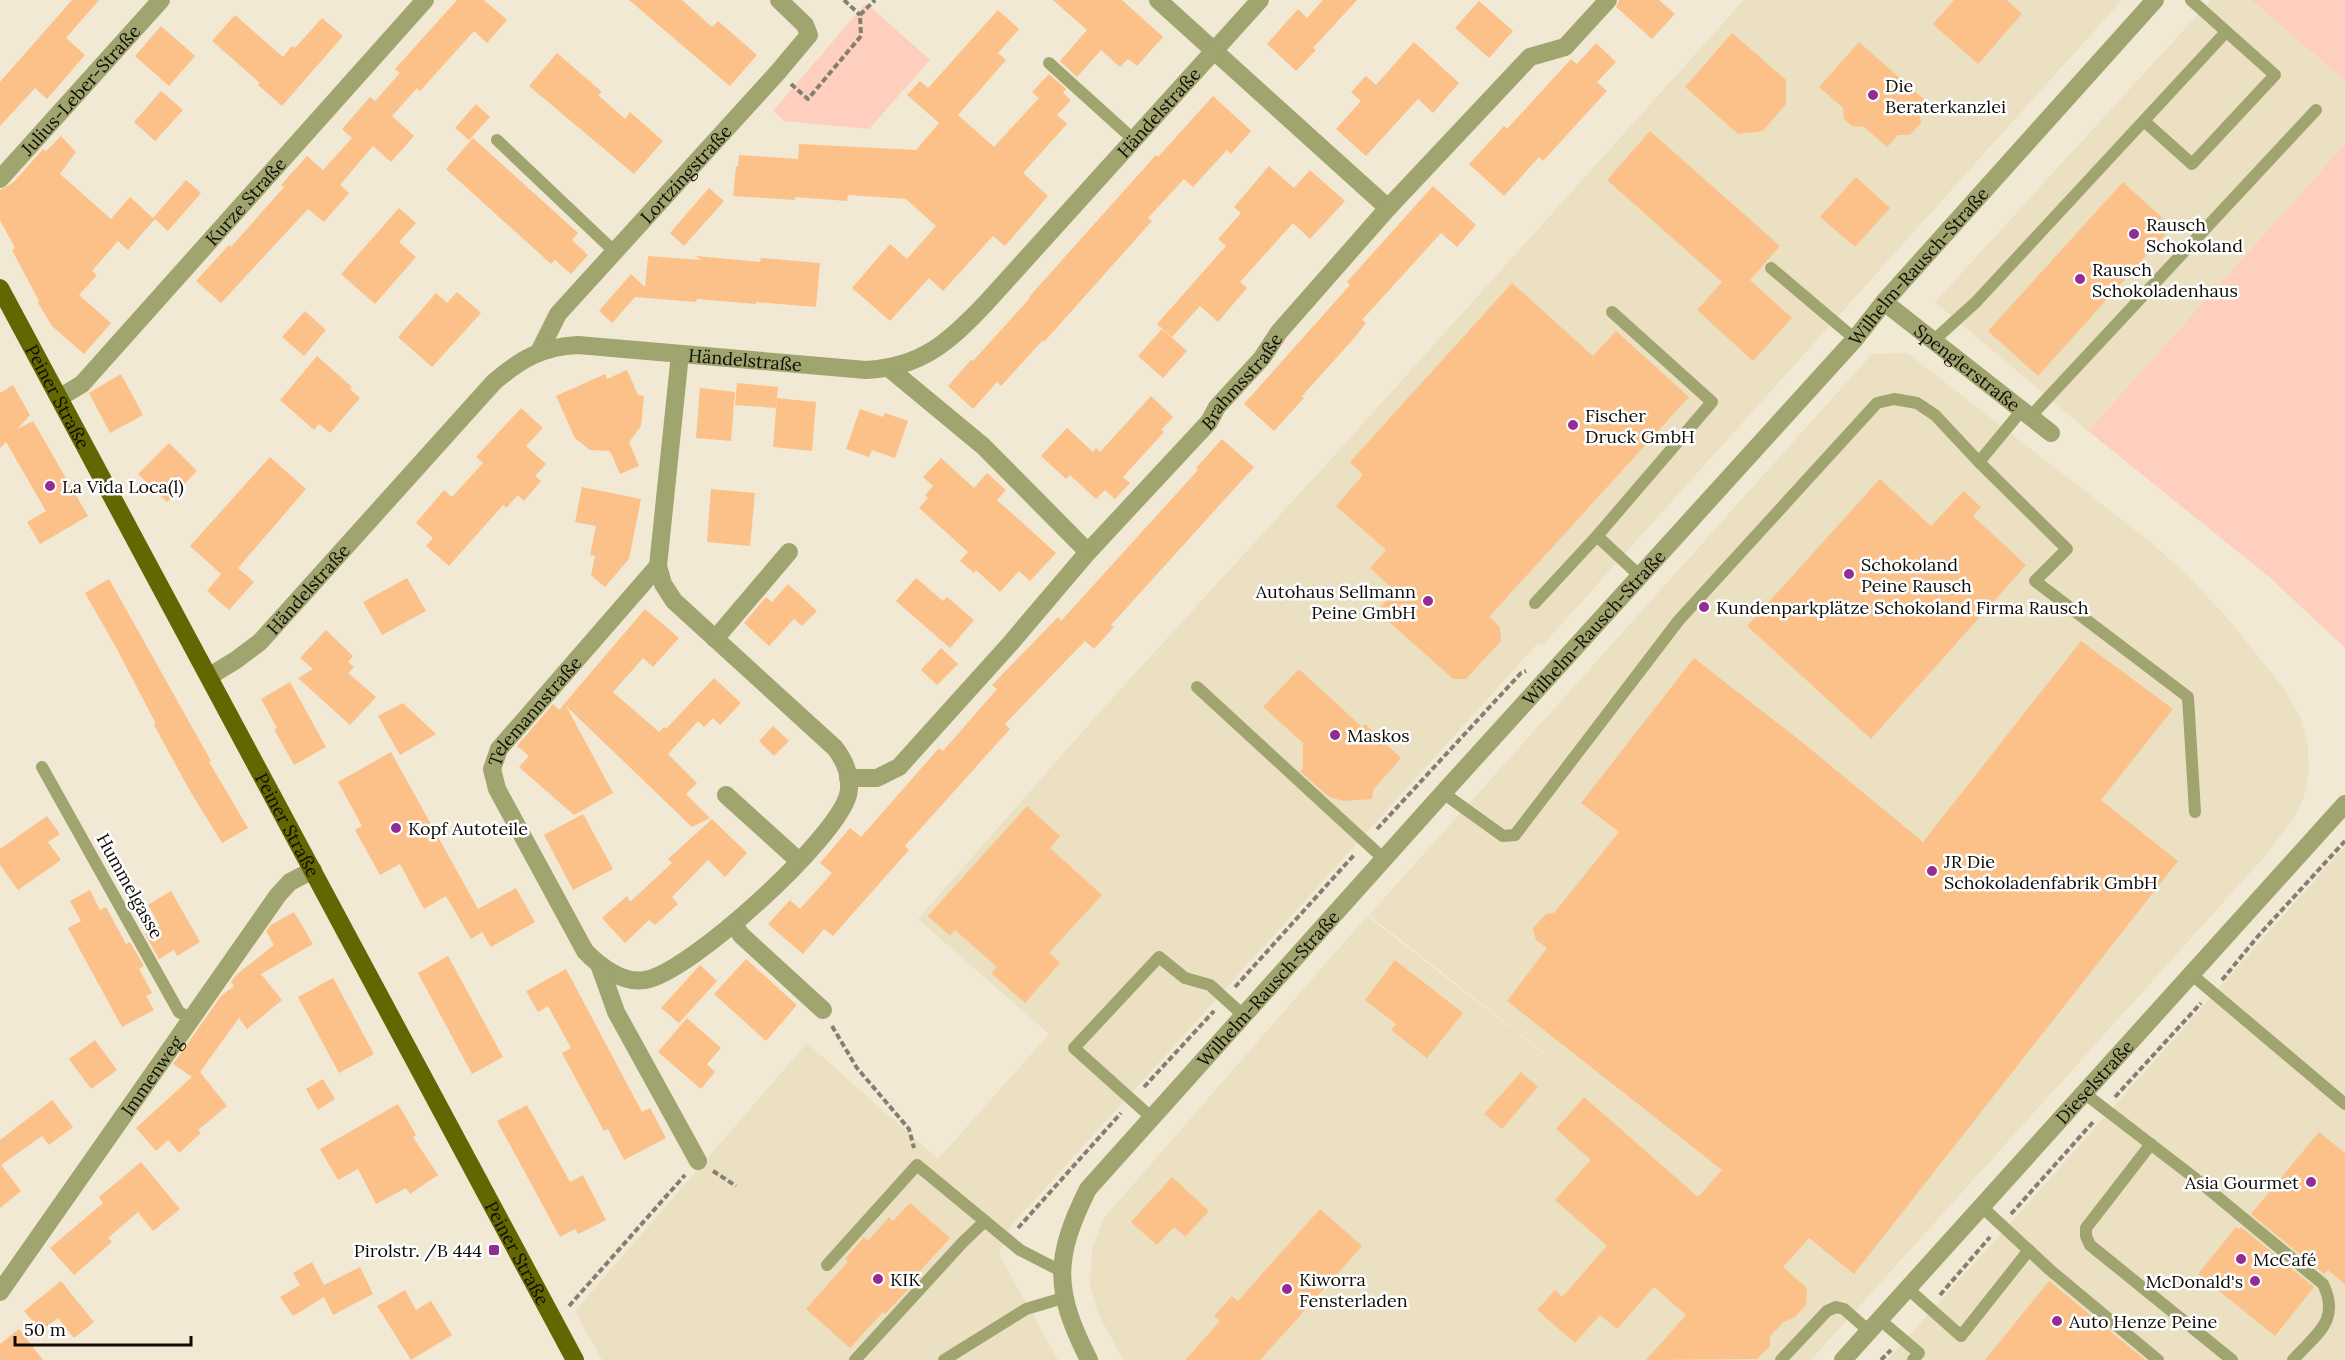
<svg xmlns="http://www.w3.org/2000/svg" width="2345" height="1360" font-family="Lora,serif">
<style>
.built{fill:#ece0c3}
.green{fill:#fecfbf}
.building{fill:#fcc089}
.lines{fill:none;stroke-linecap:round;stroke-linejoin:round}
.path{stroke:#857f71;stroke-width:4;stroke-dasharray:6 3;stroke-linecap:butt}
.service{stroke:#a0a46f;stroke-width:12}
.minor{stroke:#a0a46f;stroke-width:18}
.tertiary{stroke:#a0a46f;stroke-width:18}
.primary{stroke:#646701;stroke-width:18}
.poi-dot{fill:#942d92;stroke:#fff;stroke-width:2}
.labels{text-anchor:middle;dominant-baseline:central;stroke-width:5;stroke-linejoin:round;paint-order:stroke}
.poi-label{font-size:18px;fill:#0f0c05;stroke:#fff;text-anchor:start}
.street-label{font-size:18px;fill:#0f0c05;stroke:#fff}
</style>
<rect width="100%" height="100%" fill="#f2e9d4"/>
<g class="built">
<polygon points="1744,0 2122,0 1542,646 1538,643 1012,1225 999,1254 1058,1360 602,1360 575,1311 807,1043 938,1159 1049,1034 918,919 1097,715 1331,459"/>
<polygon points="2211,0 2251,0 2345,81 2345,144 2088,431 1935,302"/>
<polygon points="1907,353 2152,543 2189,577 2229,620 2286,691 2301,719 2308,746 2309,772 2304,797 2297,813 2266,855 1811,1360 1123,1360 1098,1313 1090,1285 1092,1248 1104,1218 1367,916 1642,1130 1369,915 1872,354"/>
<polygon points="2345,846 2345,1360 1887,1360 2024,1208"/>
</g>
<g class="green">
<polygon points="2251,0 2345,0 2345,81"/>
<polygon points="866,3 930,60 869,129 784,121 773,111"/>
<polygon points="2345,144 2345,648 2267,575 2088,431"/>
</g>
<g class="building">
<polygon points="72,0 99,0 66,38 85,55 47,99 35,88 0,126 0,82"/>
<polygon points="457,0 484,0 507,20 487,43 474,31 420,91 417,88 392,116 414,136 391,162 373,146 340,185 349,193 324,222 308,209 221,303 196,281 229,245 231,247 284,187 281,185 307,156 323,170 352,138 342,129 370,97 375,101 400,73 395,69"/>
<polygon points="629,0 682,0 712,27 718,21 757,55 730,86"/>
<polygon points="1053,0 1122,0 1163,37 1137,66 1128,59 1120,67 1101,50 1077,77 1060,61 1087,30"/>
<polygon points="1323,0 1357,0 1313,48 1316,50 1296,71 1267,44 1298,9 1307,18"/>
<polygon points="1619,0 1659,0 1675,14 1652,39 1616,7"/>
<polygon points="1954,0 2007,0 2022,14 1978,64 1933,24"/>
<polygon points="1479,1 1513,31 1489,58 1455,28"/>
<polygon points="998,10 1019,29 998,53 1006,60 958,115 994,147 1039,98 1032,92 1049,74 1066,89 1063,93 1071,100 1057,115 1067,124 1023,173 1048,196 1005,246 993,236 943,291 929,278 890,321 852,288 890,244 907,259 936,226 906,199 848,195 847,201 795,197 795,200 733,196 736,166 738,167 739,155 798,159 799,144 916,150 939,123 907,95 920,81 928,88"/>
<polygon points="235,15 283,57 292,46 295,48 322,18 343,36 282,106 258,85 260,83 212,41"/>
<polygon points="161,26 195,56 169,86 135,56"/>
<polygon points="1732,33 1786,80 1786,104 1763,131 1738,134 1685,87"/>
<polygon points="1414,42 1459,83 1433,113 1418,99 1366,156 1336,129 1361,101 1351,92 1366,76 1376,85"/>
<polygon points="1859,42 1927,102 1919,111 1921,123 1910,135 1898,135 1887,147 1864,127 1852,126 1844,119 1843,108 1819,87"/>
<polygon points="1596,43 1616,62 1597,82 1607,91 1543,161 1539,157 1504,196 1469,164 1504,126 1507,129 1571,59 1577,64"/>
<polygon points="557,53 602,92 598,95 625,119 630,112 663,141 634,174 529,86"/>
<polygon points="161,91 183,110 155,141 134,122"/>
<polygon points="1213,96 1251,131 1231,154 1227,150 1193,187 1184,179 1148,218 1152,221 1044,342 1043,340 1001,386 997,382 973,409 948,386 971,360 973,361 1030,298 1029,297 1156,155 1158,157"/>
<polygon points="476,104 490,117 469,140 455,128"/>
<polygon points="1650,131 1780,246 1750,280 1792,318 1753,361 1697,310 1722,282 1607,180"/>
<polygon points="61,136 76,152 60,174 111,219 130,197 153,218 186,180 201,193 168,231 155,219 128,250 118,241 92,271 97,275 79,295 111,323 84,354 52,326 38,303 39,301 12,250 15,248 0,220 0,190 14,182 43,149 46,151"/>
<polygon points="473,138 578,233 572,240 588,255 571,274 555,260 551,264 446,169"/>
<polygon points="1269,166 1294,188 1310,170 1345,201 1310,239 1293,223 1240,282 1247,288 1218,322 1200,306 1172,337 1157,324 1226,246 1218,239 1241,213 1234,207"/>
<polygon points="1856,177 1890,208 1855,247 1820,217"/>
<polygon points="2123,182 2172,227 2038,376 1988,331"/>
<polygon points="1433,186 1476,225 1457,247 1441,233 1362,320 1366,323 1356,336 1302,396 1304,398 1274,431 1244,404 1350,285 1347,282"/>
<polygon points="709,188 724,201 684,246 670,233"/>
<polygon points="399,208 416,223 399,242 416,257 375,304 341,274"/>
<polygon points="648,256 701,260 696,256 760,262 761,258 820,263 816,307 756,302 756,304 697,299 696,302 635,297 612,323 599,311 631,274 645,287"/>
<polygon points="1512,283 1593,356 1616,331 1689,397 1489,617 1500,627 1501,641 1466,679 1453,679 1377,611 1395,591 1370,568 1386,550 1336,506 1363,475 1350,462"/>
<polygon points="457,292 481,313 432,367 398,337 436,293 447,303"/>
<polygon points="305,311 326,330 304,356 282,337"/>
<polygon points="1162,329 1187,351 1163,378 1138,356"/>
<polygon points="317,356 352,387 350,389 360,398 330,433 319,424 314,430 280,400"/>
<polygon points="627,370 638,395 644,396 641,426 629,442 639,466 620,474 610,451 590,450 575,438 556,396 605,374 607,379"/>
<polygon points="121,374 143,415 110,433 89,393"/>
<polygon points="737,383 778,387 776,408 735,405"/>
<polygon points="13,385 30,415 17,429 33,421 88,516 40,544 27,522 46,511 6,442 0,448 0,393"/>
<polygon points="700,388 735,392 731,441 696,438"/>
<polygon points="1151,396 1173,417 1161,430 1164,432 1123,477 1130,483 1115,499 1105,490 1096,499 1070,475 1066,479 1041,456 1067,428 1093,452 1096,448 1100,452"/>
<polygon points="777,398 816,402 812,451 773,447"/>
<polygon points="521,408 543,428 526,446 546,464 535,476 541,481 524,501 518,495 506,508 503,505 449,566 426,546 433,538 416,523 444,490 452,497 483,463 476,457"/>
<polygon points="860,409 883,417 885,413 908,421 895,458 872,450 869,457 846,449"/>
<polygon points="1222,439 1254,467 1111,625 1114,627 1094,649 1085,641 1005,724 1010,729 905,846 909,850 833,936 824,929 803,954 768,924 790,900 800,909 832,873 820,863 850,828 861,837 939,748 943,751 997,689 992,685 1058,617 1061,621 1198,470 1196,468"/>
<polygon points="169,443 197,471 167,502 138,474"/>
<polygon points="270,457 306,489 238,568 254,582 229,610 207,591 221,574 190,546"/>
<polygon points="941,458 974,488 987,473 1006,490 997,500 1056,553 1030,581 1019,571 1000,592 976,570 974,573 960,561 968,552 919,508 928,498 925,495 933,486 923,477"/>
<polygon points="1880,479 1931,526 1964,491 1981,507 1973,516 2026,565 1871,739 1747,626"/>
<polygon points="582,487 641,499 629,559 605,587 591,575 595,556 590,555 596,526 575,522"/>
<polygon points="711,489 755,493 750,546 707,542"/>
<polygon points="407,578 426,611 382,635 363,602"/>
<polygon points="916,578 943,601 947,597 974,620 950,648 896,601"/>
<polygon points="109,579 211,761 209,762 248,828 222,843 190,791 154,725 156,724 118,651 85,593"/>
<polygon points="788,584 817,611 802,626 794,619 769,646 744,623 766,597 772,602"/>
<polygon points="645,609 679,638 653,667 643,658 613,692 659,732 664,727 666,729 714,678 741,703 720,725 713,718 704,727 698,721 668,754 697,783 686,794 710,818 692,827 566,706 613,793 574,815 519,767 529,756 517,746 553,704 559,710"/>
<polygon points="326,630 353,656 348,662 354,667 348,673 376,697 350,725 298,678 313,669 300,658"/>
<polygon points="2081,641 2173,709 2101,800 2178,861 1854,1274 1809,1238 1783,1267 1807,1288 1806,1305 1795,1317 1784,1322 1770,1336 1770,1346 1757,1359 1646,1360 1686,1315 1654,1287 1617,1329 1600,1315 1575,1343 1537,1310 1555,1290 1562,1297 1607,1246 1555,1200 1591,1160 1556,1129 1584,1097 1698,1197 1722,1170 1507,1001 1547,948 1536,940 1533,928 1546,914 1554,913 1619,832 1581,803 1694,658 1802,742 1923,842"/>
<polygon points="941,648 958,664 937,685 921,670"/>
<polygon points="1299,669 1362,727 1365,724 1401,758 1373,790 1372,799 1344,801 1329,797 1300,771 1303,769 1303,743 1263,707"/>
<polygon points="290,682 326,747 294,765 274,729 277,728 261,699"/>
<polygon points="403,703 436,734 400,755 378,716"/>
<polygon points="773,726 789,741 774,756 759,741"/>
<polygon points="391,752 478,909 516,888 535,922 491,947 482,932 471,939 446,896 424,909 400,864 380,875 355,830 362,826 338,782"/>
<polygon points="1027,806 1060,836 1050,848 1102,895 1049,953 1060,963 1025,1003 991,973 997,967 955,930 950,936 928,916"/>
<polygon points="583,814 613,869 573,890 544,835"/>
<polygon points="47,816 60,834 48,842 61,860 18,890 0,865 0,849"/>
<polygon points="712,819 747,853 725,877 708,860 672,897 678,904 655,925 649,920 625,943 602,918 627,896 630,902 672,863 668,859"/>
<polygon points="90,890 100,910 106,907 126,944 130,942 144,966 139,969 152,993 146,996 154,1010 122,1027 68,928 81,921 70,901"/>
<polygon points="171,891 200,942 177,956 174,950 159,959 145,934 160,926 148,905"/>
<polygon points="294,912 313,944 261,974 282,1000 247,1029 239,1018 200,1072 227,1106 198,1130 201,1133 179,1153 168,1140 156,1151 136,1128 192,1077 173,1064 221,996 234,986 231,982 235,976 274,945 266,931 271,925"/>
<polygon points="448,956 503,1057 472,1074 418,973"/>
<polygon points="746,959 797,1005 766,1041 714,994"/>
<polygon points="1395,960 1463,1013 1427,1058 1391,1030 1396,1024 1365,1000"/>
<polygon points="700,965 717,981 679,1023 661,1008"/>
<polygon points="566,969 642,1112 650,1108 666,1138 624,1160 608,1129 604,1131 562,1053 571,1048 548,1006 538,1012 526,991"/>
<polygon points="333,978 374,1054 339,1073 298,997"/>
<polygon points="687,1018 721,1048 707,1064 715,1072 701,1089 658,1052"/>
<polygon points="95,1040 117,1070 91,1089 69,1059"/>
<polygon points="1521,1072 1538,1087 1502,1129 1484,1114"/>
<polygon points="323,1079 335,1099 318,1110 306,1089"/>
<polygon points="52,1100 73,1127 49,1145 42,1136 1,1165 21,1191 0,1208 0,1140"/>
<polygon points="398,1104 416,1135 413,1137 438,1175 410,1194 406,1188 376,1204 358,1169 338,1180 320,1149"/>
<polygon points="527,1105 570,1182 583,1175 606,1220 578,1234 575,1229 560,1237 497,1121"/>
<polygon points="2319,1132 2345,1153 2345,1284 2328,1270 2324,1274 2251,1214"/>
<polygon points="141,1162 180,1209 153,1231 138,1212 108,1238 112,1242 74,1275 50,1248 103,1203 99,1197"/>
<polygon points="1172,1177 1209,1211 1185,1237 1174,1227 1157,1245 1131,1222"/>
<polygon points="910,1203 950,1238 920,1271 923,1274 885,1314 883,1312 850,1348 806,1309 848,1262 845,1259 864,1237 868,1241 889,1217 893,1221"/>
<polygon points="1320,1209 1362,1246 1297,1319 1260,1360 1185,1360 1220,1321 1214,1316 1232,1296 1238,1301"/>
<polygon points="2236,1227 2239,1229 2241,1227 2314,1287 2275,1336 2198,1274"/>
<polygon points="312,1262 324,1285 360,1267 373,1294 333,1315 324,1297 293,1316 280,1297 300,1285 293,1273"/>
<polygon points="61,1281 94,1322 74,1338 58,1318 41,1331 24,1311"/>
<polygon points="2049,1281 2138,1354 2145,1360 1985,1360"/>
<polygon points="405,1290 416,1310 431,1301 452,1335 411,1360 377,1306"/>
<polygon points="19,1329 43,1360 0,1360 0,1344"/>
</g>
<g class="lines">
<g class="path">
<polyline points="844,0 860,15"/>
<polyline points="791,84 808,99 861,36 860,15 875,0"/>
<polyline points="1377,829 1521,673 1526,671"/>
<polyline points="2222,980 2259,935 2345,841"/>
<polyline points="1235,987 1354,855"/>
<polyline points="832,1026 857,1068 909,1129 914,1148"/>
<polyline points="1144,1087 1214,1011"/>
<polyline points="2115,1097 2201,1003"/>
<polyline points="713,1171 736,1186"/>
<polyline points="2011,1214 2094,1121"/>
<polyline points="1018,1228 1121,1113"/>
<polyline points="1940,1295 1990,1237"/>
<polyline points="569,1306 685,1175"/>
<polyline points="1881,1360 1891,1350"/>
</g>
<g class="service">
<polyline points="1049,63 1133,139"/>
<polyline points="2144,121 2192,164 2275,75 2191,0"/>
<polyline points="497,140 615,252"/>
<polyline points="1771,268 1855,339"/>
<polyline points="1612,312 1712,402 1597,536 1640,576"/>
<polyline points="1933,341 1976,302 2226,32"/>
<polyline points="2030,417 2316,110"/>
<polyline points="1979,462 2022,410"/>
<polyline points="1535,603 1597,536"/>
<polyline points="1197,687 1384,859"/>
<polyline points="42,767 179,1012 191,1019"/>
<polyline points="1443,793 1503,836 1515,835 1679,620 1877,403 1894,399 1917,403 1935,415 1979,462 2067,549 2035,581 2188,697 2195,812"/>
<polyline points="2191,974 2345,1104"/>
<path d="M2084 1093 2196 1179 2323 1284C2341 1321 2316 1334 2293 1360"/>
<polyline points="1152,1118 1074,1048 1159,957 1185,978 1210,985 1244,1016"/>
<polyline points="2151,1144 2086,1228 2086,1236 2090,1245 2232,1360"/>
<polyline points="1981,1206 2050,1270 2158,1360"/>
<polyline points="827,1265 917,1165 1020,1250 1061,1271"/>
<polyline points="1907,1288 1961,1336 2029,1250"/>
<polyline points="1879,1319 1919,1353 1913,1360"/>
<polyline points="855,1360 963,1242 985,1221"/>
<polyline points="944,1360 1026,1309 1063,1298"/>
<polyline points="1781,1360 1827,1311 1836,1307 1844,1309 1869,1331"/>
</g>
<g class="minor">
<polyline points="1158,0 1388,208"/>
<path id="s1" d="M0 179 161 0"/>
<path id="s2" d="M1884 302 2051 433"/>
<path id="s3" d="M539 352 558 314 778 72 809 35 805 25 779 0"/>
<path id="s4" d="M890 369 983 446 1088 552 1209 422 1217 407 1262 358 1279 332 1388 208 1530 57 1565 47 1608 0"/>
<path id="s5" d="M59 398 82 384 425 0"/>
<path id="s6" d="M658 566 663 584 674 601 835 748C845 761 852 777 848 795 837 838 690 973 645 980 623 984 599 966 585 951L497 789 492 769 499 749 658 566 680 354"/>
<polyline points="715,639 789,552"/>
<path id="s7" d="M210 676 236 660 260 642 494 382C521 359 541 347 578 345L866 370C922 367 949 342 986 303L1260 0"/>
<polyline points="848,778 877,778 899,767 1009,645 1088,552"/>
<polyline points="726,795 799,861"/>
<polyline points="734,924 741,935 823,1010"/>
<polyline points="600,967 616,1012 698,1161"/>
<path id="s8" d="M0 1292 278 895 290 882 313 870"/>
</g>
<g class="tertiary">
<path id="s9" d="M1089 1360C1054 1291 1053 1259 1088 1189L1443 793 1855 339 1884 302 2155 0"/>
<path id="s10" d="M1843 1360 2345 804"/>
</g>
<path class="primary" id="s11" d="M0 288 575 1360"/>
</g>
<g class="poi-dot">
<circle cx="1873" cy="95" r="6"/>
<circle cx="2134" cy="234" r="6"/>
<circle cx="2080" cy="279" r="6"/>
<circle cx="1573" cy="425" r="6"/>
<circle cx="50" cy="486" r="6"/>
<circle cx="1849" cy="574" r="6"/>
<circle cx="1428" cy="601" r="6"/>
<circle cx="1704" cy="607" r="6"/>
<circle cx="1335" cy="735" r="6"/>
<circle cx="396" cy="828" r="6"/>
<circle cx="1932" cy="871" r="6"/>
<circle cx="2311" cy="1182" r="6"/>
<rect x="488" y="1244" width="12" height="12" rx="3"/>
<circle cx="2241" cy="1259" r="6"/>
<circle cx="878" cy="1279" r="6"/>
<circle cx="2255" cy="1281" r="6"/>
<circle cx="1287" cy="1289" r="6"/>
<circle cx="2057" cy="1321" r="6"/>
</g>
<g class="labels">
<g class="poi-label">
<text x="1885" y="85">Die<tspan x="1885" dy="21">Beraterkanzlei</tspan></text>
<text x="2146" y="224">Rausch<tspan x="2146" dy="21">Schokoland</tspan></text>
<text x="2092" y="269">Rausch<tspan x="2092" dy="21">Schokoladenhaus</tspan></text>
<text x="1585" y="415">Fischer<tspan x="1585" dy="21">Druck GmbH</tspan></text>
<text x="62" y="486">La Vida Loca(l)</text>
<text x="1861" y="564">Schokoland<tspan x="1861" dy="21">Peine Rausch</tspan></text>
<text x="1416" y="591" text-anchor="end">Autohaus Sellmann<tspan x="1416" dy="21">Peine GmbH</tspan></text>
<text x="1716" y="607">Kundenparkplätze Schokoland Firma Rausch</text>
<text x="1347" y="735">Maskos</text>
<text x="408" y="828">Kopf Autoteile</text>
<text x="1944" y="861">JR Die<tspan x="1944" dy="21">Schokoladenfabrik GmbH</tspan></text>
<text x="2299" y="1182" text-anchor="end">Asia Gourmet</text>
<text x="482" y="1250" text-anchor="end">Pirolstr. /B 444</text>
<text x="2253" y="1259">McCafé</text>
<text x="890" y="1279">KIK</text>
<text x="1299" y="1279">Kiworra<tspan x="1299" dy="21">Fensterladen</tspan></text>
<text x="2243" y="1281" text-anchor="end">McDonald's</text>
<text x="2069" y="1321">Auto Henze Peine</text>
</g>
<g class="street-label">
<text stroke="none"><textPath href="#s1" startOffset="120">Julius-Leber-Straße</textPath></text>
<text stroke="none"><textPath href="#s7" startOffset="1192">Händelstraße</textPath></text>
<text stroke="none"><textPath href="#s3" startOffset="232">Lortzingstraße</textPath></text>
<text stroke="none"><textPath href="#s5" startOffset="272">Kurze Straße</textPath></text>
<text stroke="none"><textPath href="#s9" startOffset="1422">Wilhelm-Rausch-Straße</textPath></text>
<text stroke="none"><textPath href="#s7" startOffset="672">Händelstraße</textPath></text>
<text stroke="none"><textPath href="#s2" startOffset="106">Spenglerstraße</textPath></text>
<text stroke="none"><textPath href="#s4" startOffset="500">Brahmsstraße</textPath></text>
<text stroke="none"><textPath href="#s11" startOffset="123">Peiner Straße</textPath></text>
<text stroke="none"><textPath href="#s7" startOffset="132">Händelstraße</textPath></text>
<text stroke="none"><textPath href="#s9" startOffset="936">Wilhelm-Rausch-Straße</textPath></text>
<text stroke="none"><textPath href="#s6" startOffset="933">Telemannstraße</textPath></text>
<text stroke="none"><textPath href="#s11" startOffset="609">Peiner Straße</textPath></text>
<text transform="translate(130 886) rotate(61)">Hummelgasse</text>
<text stroke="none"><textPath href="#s9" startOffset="450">Wilhelm-Rausch-Straße</textPath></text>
<text stroke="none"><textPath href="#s8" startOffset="264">Immenweg</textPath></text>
<text stroke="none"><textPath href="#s10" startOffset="375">Dieselstraße</textPath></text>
<text stroke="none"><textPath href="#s11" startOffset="1095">Peiner Straße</textPath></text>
</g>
</g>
<path d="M15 1336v9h176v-9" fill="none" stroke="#0f0c05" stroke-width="3"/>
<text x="24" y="1336" font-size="18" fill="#0f0c05" stroke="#ffffff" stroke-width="4.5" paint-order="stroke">50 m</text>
</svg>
